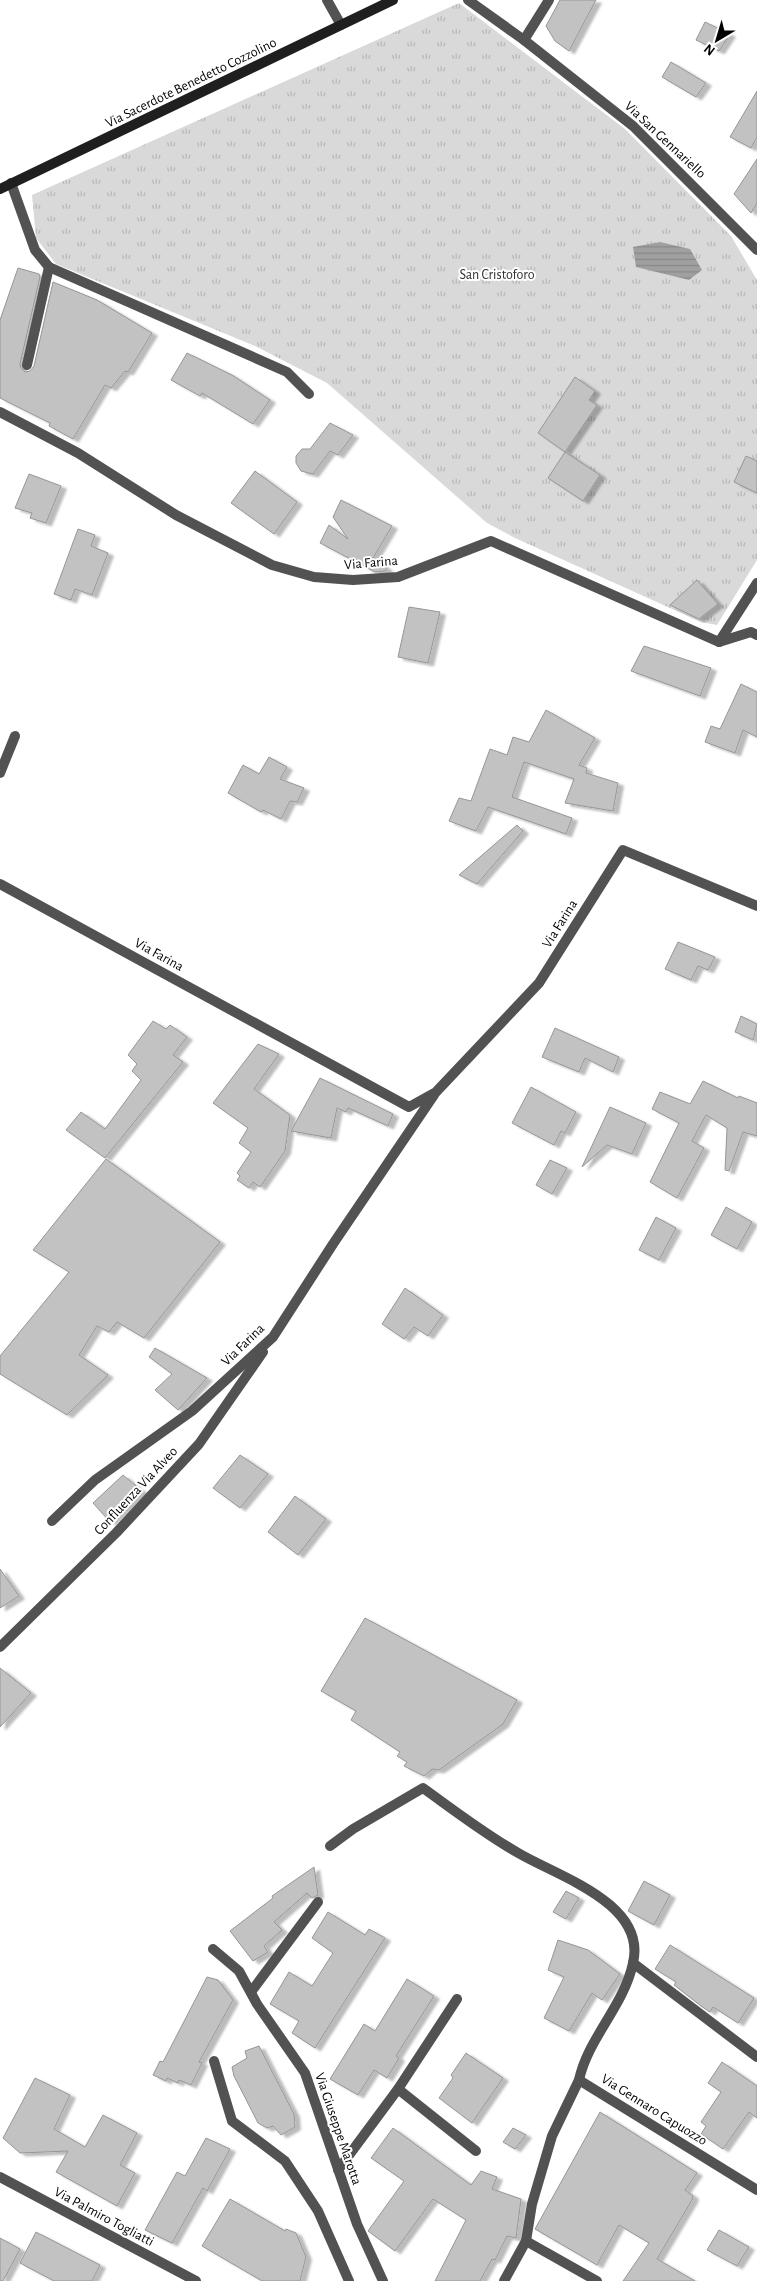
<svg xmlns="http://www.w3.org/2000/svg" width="757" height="2281" font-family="'Alegreya Sans',sans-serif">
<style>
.park{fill:url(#park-tufts)}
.water{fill:url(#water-rules)}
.building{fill:#c2c2c2;stroke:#969696;filter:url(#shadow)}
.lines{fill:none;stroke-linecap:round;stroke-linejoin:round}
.service{stroke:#525252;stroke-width:10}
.minor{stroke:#525252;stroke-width:10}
.tertiary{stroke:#525252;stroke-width:10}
.secondary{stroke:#1f1f1f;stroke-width:10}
.labels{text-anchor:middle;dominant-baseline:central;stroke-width:4;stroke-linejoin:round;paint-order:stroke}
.street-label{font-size:14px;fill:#000;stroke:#fff}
.park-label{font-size:14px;fill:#303030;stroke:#fff}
</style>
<defs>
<pattern id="park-tufts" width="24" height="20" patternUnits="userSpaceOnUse" patternTransform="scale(1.25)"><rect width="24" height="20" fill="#d9d9d9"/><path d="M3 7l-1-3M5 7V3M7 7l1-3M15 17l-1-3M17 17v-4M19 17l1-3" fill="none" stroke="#b8b8b8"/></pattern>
<pattern id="water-rules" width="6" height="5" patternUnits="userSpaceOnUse" patternTransform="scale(1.25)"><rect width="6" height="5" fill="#a0a0a0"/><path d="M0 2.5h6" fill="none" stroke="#888"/></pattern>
<filter id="shadow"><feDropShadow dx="5.5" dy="3" stdDeviation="1" flood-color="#0004"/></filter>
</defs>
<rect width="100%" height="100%" fill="#fff"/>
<polygon class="park" points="459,3 625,129 731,236 757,280 757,560 717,625 701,622 515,538 487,523 327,383 255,346 56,264 36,238 32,195"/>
<polygon class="water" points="660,242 690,249 702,270 689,280 636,267 633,247"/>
<g class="building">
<polygon points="560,0 596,0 569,51 555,41 546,26"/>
<polygon points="705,22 730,34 719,51 696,40"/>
<polygon points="671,62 706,83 696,97 662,77"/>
<polygon points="757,91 757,137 751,148 730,137"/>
<polygon points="757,159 757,203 751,213 734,194"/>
<polygon points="18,268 39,274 40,277 20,364 21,368 25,372 30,371 34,366 53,282 97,300 152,333 128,372 125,371 111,388 105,385 73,439 49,426 50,423 0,398 0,320"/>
<polygon points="187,353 232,375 270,400 253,424 202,393 200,396 171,380"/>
<polygon points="575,377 595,391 589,400 597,405 565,452 538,433"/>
<polygon points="330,423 353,435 338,455 330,451 313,474 301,471 296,463 296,456 302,449 310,449"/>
<polygon points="565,452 600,475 583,501 548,478"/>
<polygon points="746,456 757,461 757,493 734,482"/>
<polygon points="255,471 297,502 274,534 231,503"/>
<polygon points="29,474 61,486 46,523 30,518 32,513 15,508"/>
<polygon points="341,500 392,526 373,558 387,568 385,571 375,572 320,543 329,525 348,539 333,517"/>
<polygon points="78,529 95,535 91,546 108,553 92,595 75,589 71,600 54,594"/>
<polygon points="697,580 718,604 699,619 670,605"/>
<polygon points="409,607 440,612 428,663 398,657"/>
<polygon points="644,646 711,668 700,696 631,671"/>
<polygon points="741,684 757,692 757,737 743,730 735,753 705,742 711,726 720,729"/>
<polygon points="546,710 595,738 579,765 587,768 586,773 618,783 613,811 565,803 574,779 524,762 512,797 572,818 566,834 488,807 476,831 449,821 459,798 471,801 490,749 507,755 513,737 529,742"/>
<polygon points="269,757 287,767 280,779 304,788 297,802 290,801 281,819 263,810 261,812 228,793 243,765 259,774"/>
<polygon points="517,825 523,831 477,884 459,875"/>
<polygon points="678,942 715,957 708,970 698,966 691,980 665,969"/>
<polygon points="741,1016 757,1024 753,1040 735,1032"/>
<polygon points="153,1021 166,1029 170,1025 187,1037 173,1055 183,1062 105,1158 66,1130 81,1112 105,1129 141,1080 132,1071 137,1064 128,1055"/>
<polygon points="555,1028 619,1057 613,1072 585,1058 579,1072 542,1057"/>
<polygon points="258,1044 279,1054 254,1089 290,1115 285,1151 260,1187 253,1182 249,1188 237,1180 240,1176 237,1173 251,1152 239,1143 248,1128 213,1103"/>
<polygon points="320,1078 393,1114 388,1126 348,1108 346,1112 337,1108 331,1138 291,1131"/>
<polygon points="703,1081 738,1098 739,1096 757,1103 757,1136 743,1132 729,1171 725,1170 727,1128 706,1115 692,1141 704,1148 677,1198 650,1182 679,1123 652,1109 660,1092 690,1104"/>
<polygon points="531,1087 576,1112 565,1133 561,1131 554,1145 512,1123"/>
<polygon points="610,1107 646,1123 632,1154 607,1145 582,1167"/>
<polygon points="106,1159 220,1242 144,1338 117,1322 109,1332 97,1326 79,1355 108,1375 67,1415 0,1374 0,1356 69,1272 33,1250"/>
<polygon points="550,1160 567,1168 552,1194 536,1185"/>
<polygon points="726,1207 752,1222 737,1249 711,1235"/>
<polygon points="656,1217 676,1228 659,1260 639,1250"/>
<polygon points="405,1288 443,1315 428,1336 414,1327 404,1339 382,1324"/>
<polygon points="155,1348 207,1378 178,1410 155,1390 172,1374 149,1357"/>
<polygon points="240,1455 268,1474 240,1508 213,1488"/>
<polygon points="123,1475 142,1491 110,1522 93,1503"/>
<polygon points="295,1496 326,1519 298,1555 268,1532"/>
<polygon points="0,1569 19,1596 0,1608"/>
<polygon points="365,1618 517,1700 503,1724 439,1770 432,1769 424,1776 404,1766 407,1762 397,1756 400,1752 351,1720 356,1711 321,1691"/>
<polygon points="0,1668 31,1693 0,1727"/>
<polygon points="314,1867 318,1895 312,1898 307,1893 274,1922 282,1930 264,1946 268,1952 253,1961 230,1931 273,1898 272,1896"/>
<polygon points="644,1881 670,1895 654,1925 628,1911"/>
<polygon points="566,1891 579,1898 566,1919 553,1912"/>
<polygon points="328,1912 365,1935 369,1929 385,1938 315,2048 292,2033 299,2021 270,2004 289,1972 312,1986 333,1953 312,1938"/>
<polygon points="558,1940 588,1950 620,1974 602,2000 592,1993 569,2031 544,2018 564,1977 548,1970"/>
<polygon points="670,1945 754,1998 738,2023 713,2007 710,2012 701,2006 674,1985 676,1982 655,1969"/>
<polygon points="207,1977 218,1980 233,2000 199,2062 202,2063 191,2085 179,2080 178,2083 167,2078 166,2081 153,2075 160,2061 163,2062"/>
<polygon points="407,1979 434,1996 396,2056 399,2058 387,2078 374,2070 358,2095 330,2079 364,2024 375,2031"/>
<polygon points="259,2046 294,2114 295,2127 281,2135 273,2126 267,2128 258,2123 234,2076 232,2067 247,2058 245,2051"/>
<polygon points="466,2053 503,2078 472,2123 439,2098 453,2078 451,2075"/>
<polygon points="722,2062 757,2086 757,2118 749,2112 723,2149 701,2134 706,2126 701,2122 721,2092 708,2083"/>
<polygon points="35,2078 70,2095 54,2129 85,2147 103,2115 137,2133 120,2165 135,2173 117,2206 56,2172 68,2151 20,2153 3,2138"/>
<polygon points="600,2112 697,2173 685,2190 693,2196 692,2200 657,2259 695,2281 623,2281 649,2243 619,2225 597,2265 535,2229"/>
<polygon points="393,2128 471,2185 481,2171 497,2177 492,2189 521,2199 516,2238 507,2236 495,2260 492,2259 480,2281 435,2281 466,2220 433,2199 395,2251 368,2231 404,2181 371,2158"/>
<polygon points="513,2128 526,2135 515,2149 503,2142"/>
<polygon points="206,2138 230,2149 207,2191 203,2188 172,2243 145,2230 177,2172 185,2176"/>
<polygon points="230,2199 285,2231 286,2229 296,2233 306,2257 300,2281 262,2281 202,2246"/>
<polygon points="719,2230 749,2247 737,2266 707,2250"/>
<polygon points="36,2232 100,2265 92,2281 54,2281 20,2263"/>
<polygon points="0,2238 20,2249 3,2281 0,2281"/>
</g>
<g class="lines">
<g class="service">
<polyline points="11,183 35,250 49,267 287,372 309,394"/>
<polyline points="27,365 49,267"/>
</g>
<g class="minor">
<polyline points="327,0 341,25"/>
<polyline points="468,0 524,40 633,126 757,250"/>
<polyline points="524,40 549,0"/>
<polyline points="0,412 78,453 176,515 272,565 314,577 353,580 398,577 491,541 719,642 751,632 757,635"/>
<polyline points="719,642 757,583"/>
<polyline points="0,773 15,736"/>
<polyline points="0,884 409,1107 436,1092 539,983 623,850 757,906"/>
<polyline points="52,1521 95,1480 192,1411 273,1337 333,1244 434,1095"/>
<polyline points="0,1647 116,1533 199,1444 263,1352"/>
<path d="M330 1846 353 1829 423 1788C455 1811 486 1835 520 1854 560 1877 647 1904 633 1963 624 2006 588 2038 579 2080"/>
<polyline points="213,1949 239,1971 257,2004 305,2073 357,2224 383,2281"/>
<polyline points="633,1963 757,2057"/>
<polyline points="251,1992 318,1902"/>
<polyline points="214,2061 232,2121 285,2161 318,2211 349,2281"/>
<polyline points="398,2089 476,2151"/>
<polyline points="338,2170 398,2089 457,1999"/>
<polyline points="526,2241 597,2281"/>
<polyline points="504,2281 526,2241 532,2204 552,2136 579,2080 757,2190"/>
</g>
<polyline class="tertiary" points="0,2177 196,2281"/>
<polyline class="secondary" points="0,189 393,0"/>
</g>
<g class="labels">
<g class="street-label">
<text transform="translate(191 83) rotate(-26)">Via Sacerdote Benedetto Cozzolino</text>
<text transform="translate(665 140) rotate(43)">Via San Gennariello</text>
<text transform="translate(371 563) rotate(-5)">Via Farina</text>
<text transform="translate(560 924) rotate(-58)">Via Farina</text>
<text transform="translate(159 955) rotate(29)">Via Farina</text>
<text transform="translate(243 1345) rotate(-44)">Via Farina</text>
<text transform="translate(136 1491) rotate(-47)">Confluenza Via Alveo</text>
<text transform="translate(654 2110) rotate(32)">Via Gennaro Capuozzo</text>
<text transform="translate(338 2129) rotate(71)">Via Giuseppe Marotta</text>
<text transform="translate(104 2217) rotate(28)">Via Palmiro Togliatti</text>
</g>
<g class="park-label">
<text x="497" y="275">San Cristoforo</text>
</g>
</g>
<g transform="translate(717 40) rotate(218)" stroke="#ffffff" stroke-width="4" paint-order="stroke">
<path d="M0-4L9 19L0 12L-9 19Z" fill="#000000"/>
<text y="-8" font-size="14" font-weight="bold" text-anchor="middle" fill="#000000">N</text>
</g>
</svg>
